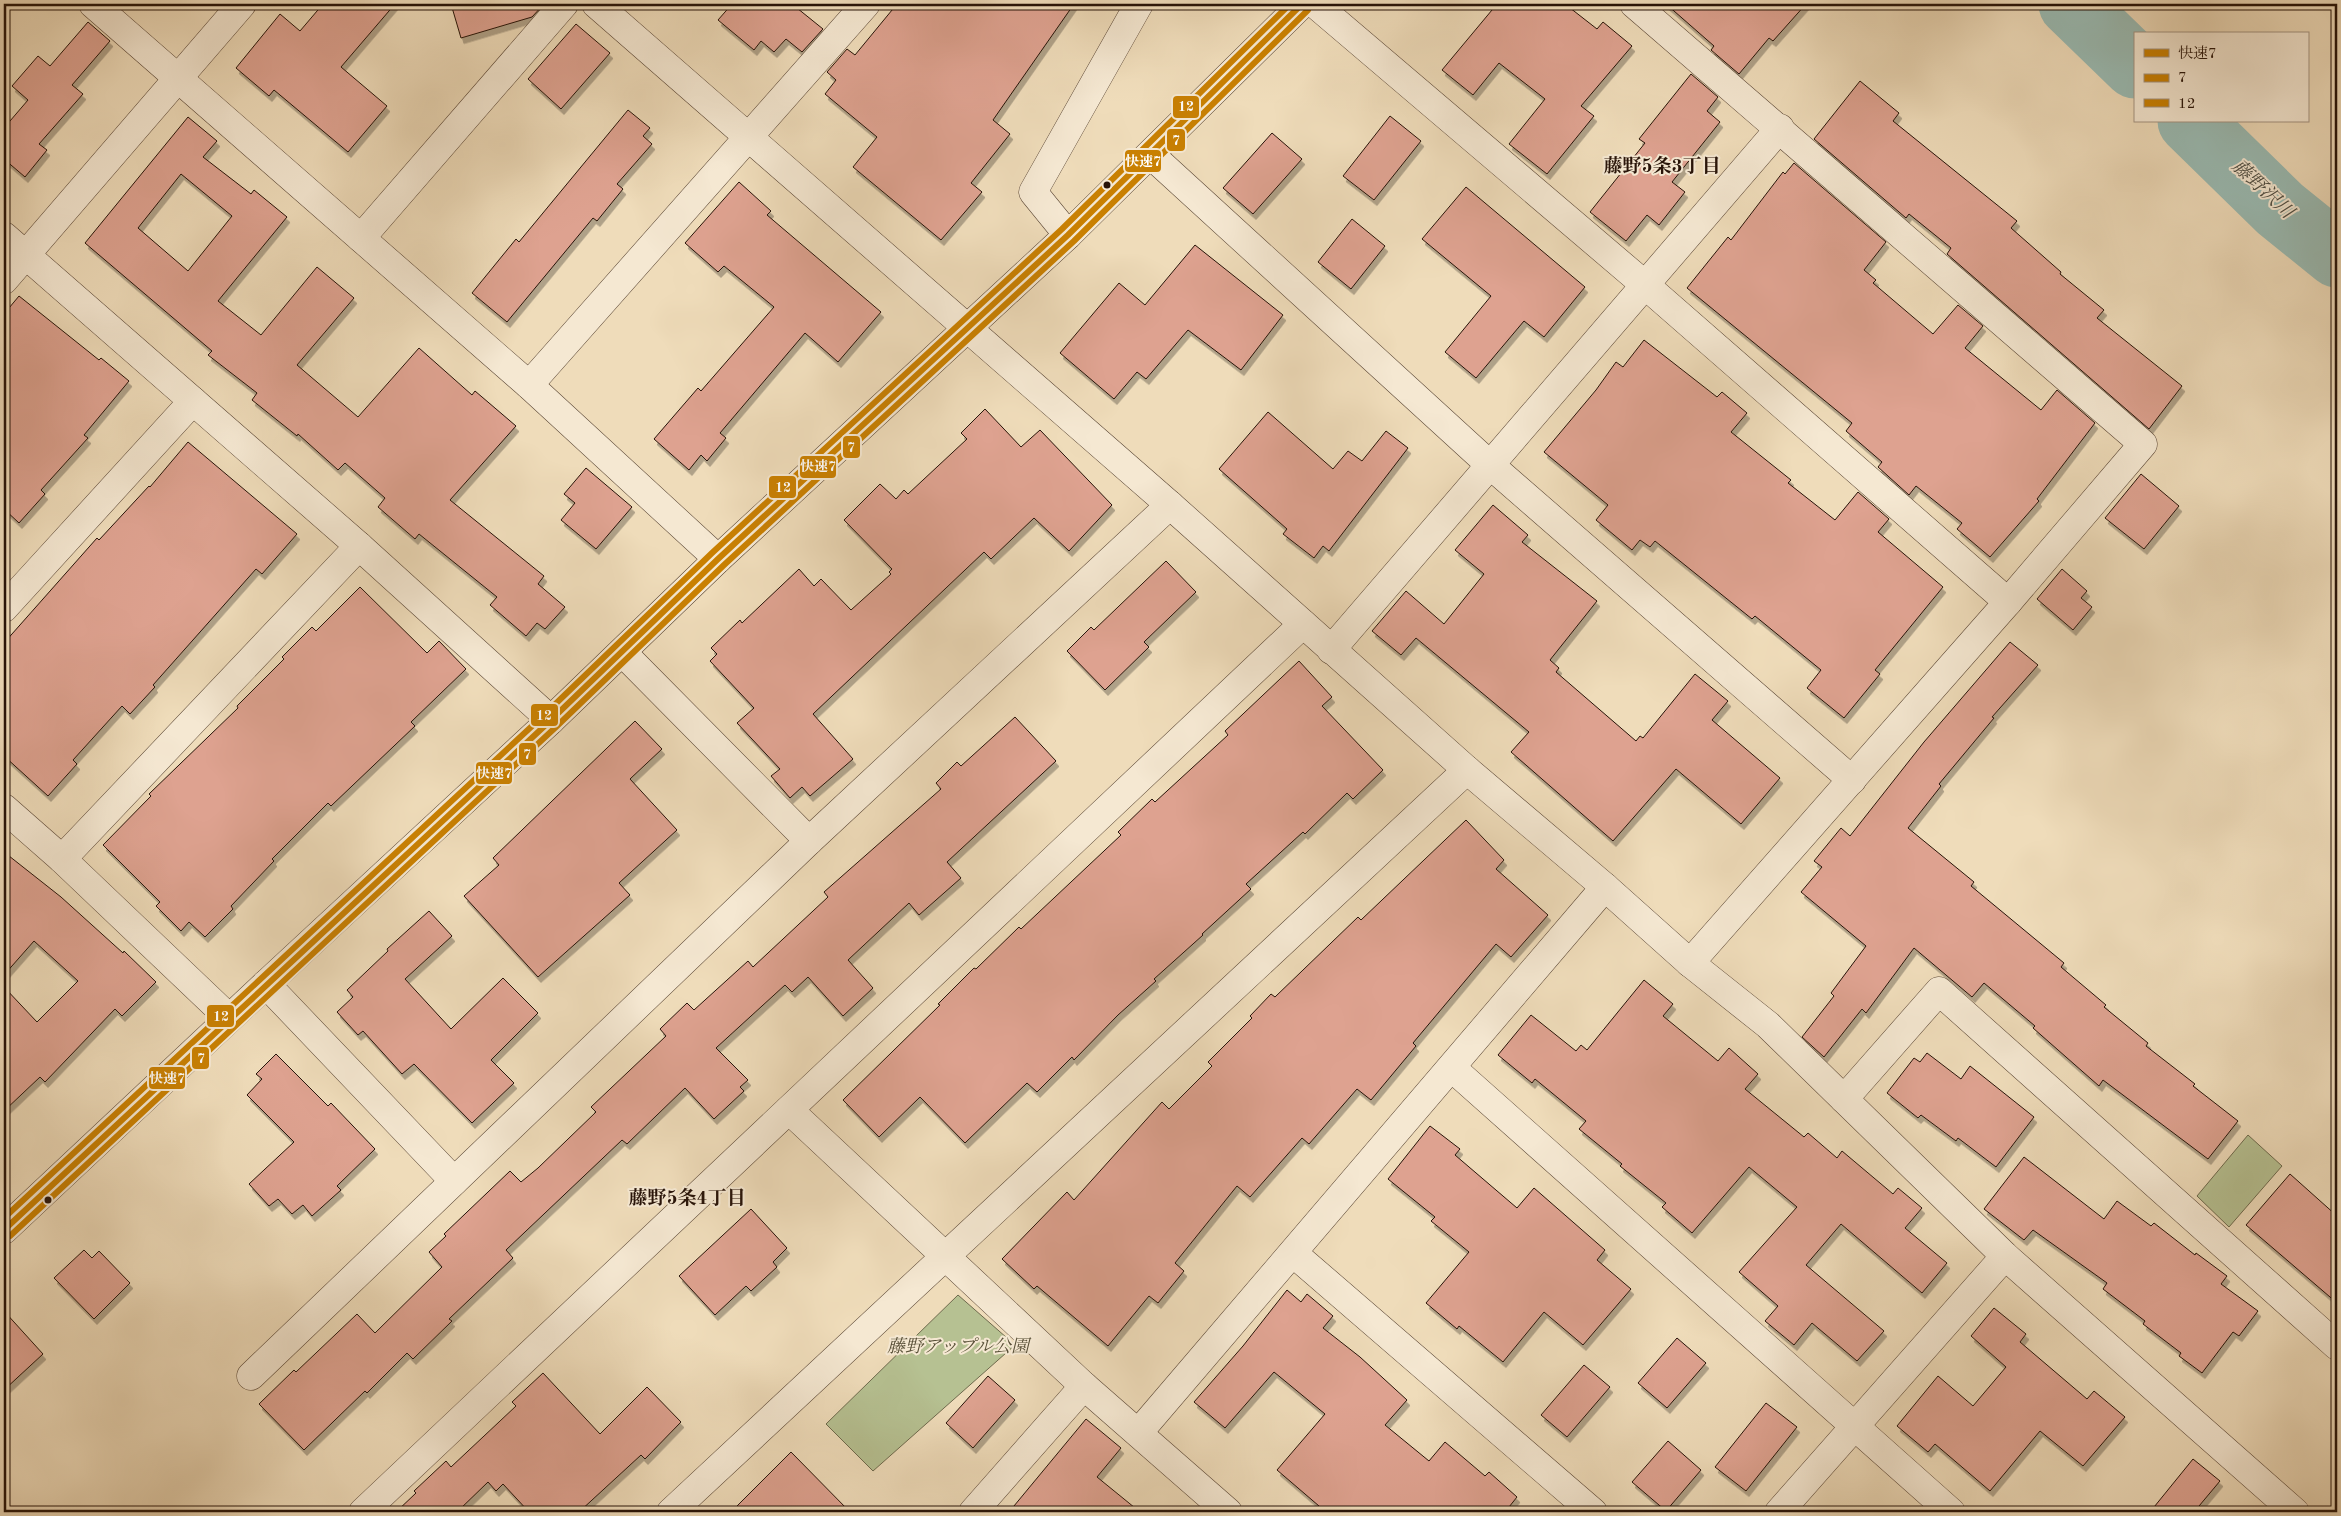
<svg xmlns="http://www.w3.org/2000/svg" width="2341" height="1516" font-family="'Old Standard TT','Noto Serif JP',serif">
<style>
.green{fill:#b6c192;stroke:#6e6a4d}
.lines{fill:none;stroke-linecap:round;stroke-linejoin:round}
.river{stroke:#9abbb3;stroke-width:65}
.building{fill:#dea290;stroke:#271308;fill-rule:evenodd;filter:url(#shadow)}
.minor-casing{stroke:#594534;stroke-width:29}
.tertiary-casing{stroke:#594534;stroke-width:29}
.minor{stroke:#f5e8d2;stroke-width:28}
.tertiary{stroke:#f5e8d2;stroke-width:28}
.bus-1-casing{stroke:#f5e8d2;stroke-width:10}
.bus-2-casing{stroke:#f5e8d2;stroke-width:10}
.bus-3-casing{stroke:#f5e8d2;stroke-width:10}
.bus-1{stroke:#c98002;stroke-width:6}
.bus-2{stroke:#c98002;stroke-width:6}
.bus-3{stroke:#c98002;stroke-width:6}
.bus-dot{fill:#271308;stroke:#f5e8d2;stroke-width:2}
.labels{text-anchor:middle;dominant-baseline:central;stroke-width:4;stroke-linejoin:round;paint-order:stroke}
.park-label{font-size:18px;font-style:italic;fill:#595038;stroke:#f5e8d2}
.neighbourhood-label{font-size:19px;font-weight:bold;fill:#271308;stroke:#f5e8d2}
.water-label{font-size:19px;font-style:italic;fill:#4f4e44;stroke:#f5e8d2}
.line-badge{stroke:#f5e8d2;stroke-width:2}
.badge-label{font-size:14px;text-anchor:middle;font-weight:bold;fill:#fff}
</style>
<defs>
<filter id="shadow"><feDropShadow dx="3" dy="5.5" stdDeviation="0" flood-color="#0004"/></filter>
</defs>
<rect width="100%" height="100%" fill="#efdcba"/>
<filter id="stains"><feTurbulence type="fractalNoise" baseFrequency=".004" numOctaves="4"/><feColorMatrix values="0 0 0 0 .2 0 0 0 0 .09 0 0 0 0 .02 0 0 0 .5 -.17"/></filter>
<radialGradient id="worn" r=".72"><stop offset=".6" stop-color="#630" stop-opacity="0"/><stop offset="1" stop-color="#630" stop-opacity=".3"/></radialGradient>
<g class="green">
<polygon points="2248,1135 2282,1166 2229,1227 2197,1196"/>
<polygon points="958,1295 1015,1345 873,1471 826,1424"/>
</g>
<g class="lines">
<g class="river">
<polyline points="2071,4 2135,66"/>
<polyline points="2190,121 2280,209 2337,255"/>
</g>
</g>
<g class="building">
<polygon points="323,4 395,4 341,67 387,106 348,152 274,90 269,96 236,68 280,14 300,31"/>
<polygon points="451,4 544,4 532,17 461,38"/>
<polygon points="732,4 792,4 823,29 802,52 786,39 774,52 761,41 754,50 718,20"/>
<polygon points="897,4 1074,4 993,120 1010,134 971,183 982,192 941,240 853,167 877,137 825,94 836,80 827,72 847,49 855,55"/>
<polygon points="1497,4 1565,4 1597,29 1603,22 1632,46 1581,106 1594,116 1547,174 1509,144 1545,99 1499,63 1473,95 1442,70"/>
<polygon points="1666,4 1806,4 1773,41 1769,38 1739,74 1711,50 1714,46"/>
<polygon points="88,22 110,41 72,85 83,94 39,144 47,150 25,177 4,159 4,128 28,100 12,86 38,56 50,66"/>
<polygon points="576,24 610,53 561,109 528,79"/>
<polygon points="1691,74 1718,97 1707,111 1720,122 1672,182 1685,192 1659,225 1647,215 1626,241 1590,212 1645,143 1639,139"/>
<polygon points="1860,81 1899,113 1893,121 2017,221 2011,228 2061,272 2060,274 2104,310 2097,318 2182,386 2149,429 1947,254 1951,248 1909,214 1906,218 1814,139"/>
<polygon points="628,110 650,128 643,136 652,144 617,184 623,189 597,221 593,218 507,322 472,293 516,239 519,242"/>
<polygon points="1390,116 1421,141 1374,200 1343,176"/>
<path d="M188 117 217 141 203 157 251 194 254 190 287 217 218 301 261 335 317 267 354 298 297 365 358 417 419 348 472 395 475 391 516 426 450 500 544 576 538 584 565 607 545 629 537 623 526 636 490 605 497 597 419 534 415 539 378 507 385 498 345 463 338 470 298 434 297 436 252 400 257 393 208 355 212 351 85 243ZM181 174 232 216 188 271 138 228Z"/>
<polygon points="1272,133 1302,159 1253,214 1223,188"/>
<polygon points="1794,163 1886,242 1864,270 1876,280 1873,283 1933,334 1958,305 1983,326 1965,348 2041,410 2057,390 2095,423 2037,499 2039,501 1990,557 1957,529 1962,523 1916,486 1909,495 1878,467 1882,462 1846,431 1852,423 1687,288 1728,237 1731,240 1783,172 1785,174"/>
<polygon points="739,182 771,211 767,215 881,312 838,362 805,333 720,433 726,438 707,461 701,455 689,470 654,439 698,388 701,391 774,307 724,266 718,272 685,243"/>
<polygon points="1466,187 1585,287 1544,337 1524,321 1476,378 1445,352 1491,296 1422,239"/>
<polygon points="1352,219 1385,246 1351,289 1318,262"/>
<polygon points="1195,245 1283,315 1241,370 1188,330 1146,379 1137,372 1114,399 1060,353 1119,283 1145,305"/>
<polygon points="19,296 99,360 101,358 129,381 84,435 88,438 41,490 45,494 19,523 4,509 4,314"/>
<polygon points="1644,340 1717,397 1722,392 1747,413 1731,432 1791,480 1788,483 1835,520 1858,492 1889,519 1878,532 1943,587 1875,670 1880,674 1844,718 1807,688 1821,670 1755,616 1752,619 1655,541 1650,547 1640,540 1632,550 1596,520 1608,505 1544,452 1596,390 1616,362 1623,367"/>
<polygon points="985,409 1021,447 1040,430 1112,505 1069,551 1034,518 991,559 984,552 813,714 853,759 810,796 802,787 790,798 771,776 780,769 737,723 754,708 710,661 717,654 711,648 740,620 742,623 799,569 814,586 821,579 851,610 891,574 889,572 892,569 844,520 880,484 896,499 904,490 908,494 967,439 961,433"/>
<polygon points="1268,412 1333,469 1348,451 1362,461 1386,431 1408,448 1329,551 1323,546 1314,558 1283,534 1287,529 1219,469"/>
<polygon points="188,442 297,534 262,574 256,569 153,685 155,687 130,714 122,706 73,760 77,764 48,796 4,756 4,643 97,538 99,540 149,486 150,487"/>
<polygon points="586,468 632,507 596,549 561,520 575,503 564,494"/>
<polygon points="2141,474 2179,506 2144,549 2105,518"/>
<polygon points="1493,505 1528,535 1522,542 1597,601 1550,660 1559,668 1556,672 1636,741 1640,736 1643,738 1695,674 1728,701 1712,720 1780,778 1741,824 1676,769 1613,841 1511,752 1529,732 1416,638 1401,655 1372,631 1406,591 1444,624 1484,574 1455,550"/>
<polygon points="1166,561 1196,592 1144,642 1149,647 1105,690 1067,651 1091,627 1094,630"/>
<polygon points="2062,569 2087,591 2081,598 2092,607 2073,630 2037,599"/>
<polygon points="360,587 427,653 439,641 466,669 411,722 415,726 331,806 328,803 272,859 274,861 231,906 233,909 205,937 189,922 181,931 156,906 160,902 103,845 151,796 149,794 238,708 237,706 284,659 282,657 312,627 316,631"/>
<polygon points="2010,642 2038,665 1992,717 1994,718 1939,784 1941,786 1908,828 1974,882 1971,886 2064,963 2061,967 2106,1005 2104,1007 2148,1043 2146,1046 2195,1084 2193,1086 2238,1121 2208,1159 2103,1080 2099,1086 2033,1028 2035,1026 1984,983 1972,997 1914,948 1866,1013 1862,1009 1824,1057 1802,1037 1834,996 1831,993 1866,946 1801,892 1822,867 1814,861 1841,828 1850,836 1924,742"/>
<polygon points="1299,661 1332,697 1322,706 1383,770 1353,799 1347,793 1305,834 1303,832 1246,884 1251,889 1202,934 1203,935 1154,979 1156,981 1118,1015 1074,1060 1072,1057 1037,1092 1027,1083 965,1143 920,1097 879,1137 843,1100 940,1005 938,1004 974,968 976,969 1019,927 1021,929 1121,835 1118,832 1152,799 1155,802 1228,735 1225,731"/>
<polygon points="1015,717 1056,761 947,862 961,878 919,915 909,903 848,960 873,988 843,1016 808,977 792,992 785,985 716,1048 748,1080 740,1087 744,1091 714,1119 685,1088 627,1144 622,1140 506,1250 513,1258 449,1319 452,1321 413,1359 407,1353 367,1393 365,1391 304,1450 259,1404 294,1370 296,1372 357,1314 375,1333 442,1267 429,1252 446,1236 444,1234 510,1171 521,1182 538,1168 596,1112 591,1107 666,1036 660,1029 687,1003 694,1010 748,961 753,967 828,897 824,892 941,789 936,783 957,762 961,766"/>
<polygon points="635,721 662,749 630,779 677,830 619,883 630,895 538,977 464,896 499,865 493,858"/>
<polygon points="1466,820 1504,860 1496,869 1548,915 1511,957 1496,944 1413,1043 1416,1046 1371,1100 1357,1089 1309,1144 1302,1138 1250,1197 1237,1186 1175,1263 1184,1271 1158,1303 1149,1296 1108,1346 1037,1286 1034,1289 1002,1259 1067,1192 1074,1200 1162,1102 1169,1109 1212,1066 1208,1062 1252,1018 1250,1016 1271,994 1275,997 1358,917 1361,920"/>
<polygon points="4,852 61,897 123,953 124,951 156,982 122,1016 115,1009 45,1082 40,1077 4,1111 4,987 37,1022 78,981 34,941 4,975"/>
<polygon points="429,911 452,936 405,979 451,1029 503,978 538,1013 491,1060 514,1083 472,1123 414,1064 402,1074 363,1031 358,1035 337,1012 353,997 347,990 388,951 387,949"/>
<polygon points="1644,980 1673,1004 1663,1016 1718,1061 1729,1048 1758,1074 1745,1089 1804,1137 1808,1133 1837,1158 1842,1151 1893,1194 1898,1188 1922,1208 1905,1228 1947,1263 1922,1293 1841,1224 1806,1265 1884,1331 1857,1361 1812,1323 1794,1345 1765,1321 1778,1306 1739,1272 1797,1207 1749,1167 1692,1233 1662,1207 1666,1203 1620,1166 1622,1164 1579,1129 1586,1121 1535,1079 1532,1083 1498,1055 1531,1015 1576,1051 1581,1045 1587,1050"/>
<polygon points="1927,1053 1961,1079 1970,1066 2034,1117 1996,1167 1958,1138 1956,1141 1921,1115 1918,1118 1887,1093 1914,1058 1920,1062"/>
<polygon points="276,1054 328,1106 331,1103 375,1149 337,1186 341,1190 312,1216 303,1205 292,1214 278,1199 269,1206 249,1184 294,1142 247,1095 262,1079 256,1074"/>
<polygon points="1430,1126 1460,1149 1455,1155 1517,1208 1534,1188 1605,1250 1597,1260 1631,1289 1583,1345 1544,1312 1503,1362 1459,1326 1457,1329 1426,1303 1469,1252 1431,1221 1435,1217 1388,1179"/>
<polygon points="2024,1157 2104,1219 2117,1201 2151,1226 2154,1223 2195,1255 2196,1253 2227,1276 2221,1284 2258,1311 2239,1336 2233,1332 2202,1373 2179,1356 2181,1353 2143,1324 2145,1321 2103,1289 2107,1283 2033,1230 2024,1240 1984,1209"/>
<polygon points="2290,1174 2337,1216 2337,1303 2246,1225"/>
<polygon points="751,1209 787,1248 773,1262 777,1267 751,1291 746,1286 715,1315 679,1276"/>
<polygon points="84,1250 92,1258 99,1251 130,1283 94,1319 54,1278"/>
<polygon points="1287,1290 1301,1302 1307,1294 1333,1316 1323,1328 1360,1357 1407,1400 1385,1425 1429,1461 1445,1442 1485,1476 1489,1472 1517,1497 1505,1512 1326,1512 1277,1470 1325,1414 1274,1372 1225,1428 1194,1402 1243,1346"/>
<polygon points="1994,1308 2026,1334 2020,1342 2087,1399 2094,1391 2125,1417 2083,1466 2040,1431 1990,1491 1935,1444 1928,1452 1897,1426 1938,1376 1973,1406 2006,1367 1971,1336"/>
<polygon points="4,1311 43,1354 4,1390"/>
<polygon points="1677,1338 1706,1363 1667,1408 1638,1383"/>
<polygon points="1584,1365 1610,1387 1567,1437 1541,1415"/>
<polygon points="543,1373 600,1434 647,1387 681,1422 645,1459 641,1455 579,1512 529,1512 503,1484 496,1491 488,1482 457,1512 396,1512 416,1493 414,1491 446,1461 451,1467 516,1406 512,1402"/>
<polygon points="988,1376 1015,1400 973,1448 946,1423"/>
<polygon points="1766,1403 1797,1427 1746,1491 1715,1467"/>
<polygon points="1086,1419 1121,1448 1097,1477 1140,1512 1009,1512"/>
<polygon points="1668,1441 1701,1470 1666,1511 1632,1482"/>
<polygon points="791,1452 850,1512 731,1512"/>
<polygon points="2193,1459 2220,1481 2194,1512 2150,1512"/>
</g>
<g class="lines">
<g class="minor-casing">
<g id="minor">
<polyline points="93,4 529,385 718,559"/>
<polyline points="596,4 1170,505 1467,770 1605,887 1690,963 1768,1025 2005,1256 2295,1512"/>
<polyline points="1315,4 1644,284 2008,602"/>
<polyline points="1634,4 2143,444 2008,602 1690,963"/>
<polyline points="1151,155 1489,464 1852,780"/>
<polyline points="1068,235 1033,192 1139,4"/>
<polyline points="4,236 359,546 551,720"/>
<polyline points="361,238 564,4"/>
<polyline points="4,280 242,4"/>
<polyline points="529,385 866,4"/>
<polyline points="4,608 193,401"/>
<polyline points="1331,650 1780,128"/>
<polyline points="623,653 809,841"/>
<polyline points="4,808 62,859 229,1018"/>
<polyline points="62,859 359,546"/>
<polyline points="266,984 454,1181"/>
<polyline points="1452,1068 1951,1512"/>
<polyline points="1844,1099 1939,991 2337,1346"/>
<polyline points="789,1110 1084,1386 1228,1512"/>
<polyline points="1293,1253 1593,1512"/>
<polyline points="251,1376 809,841 1170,505"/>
<polyline points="1139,1432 1605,887"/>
<polyline points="363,1512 1303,624"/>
<polyline points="671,1512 1467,770"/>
<polyline points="973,1512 1084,1386"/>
<polyline points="1779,1512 2005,1256"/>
</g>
</g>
<g class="tertiary-casing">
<polyline id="tertiary" points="4,1230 266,984 551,720 718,559 1068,235 1302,4"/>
</g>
<use href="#minor" class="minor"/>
<use href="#tertiary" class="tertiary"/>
<g class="bus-1-casing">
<polyline id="bus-1" points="4,1230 551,720 718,559 1068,235 1302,4"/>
</g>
<g class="bus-2-casing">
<polyline id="bus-2" points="10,1236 557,726 724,565 1074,241 1308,10"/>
</g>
<g class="bus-3-casing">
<polyline id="bus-3" points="4,1218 545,714 712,553 1062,229 1290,4"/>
</g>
<use href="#bus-1" class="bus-1"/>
<use href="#bus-2" class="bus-2"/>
<use href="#bus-3" class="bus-3"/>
</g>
<g class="bus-dot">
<circle cx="1107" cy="185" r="4.5"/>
<circle cx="48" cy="1200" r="4.5"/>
</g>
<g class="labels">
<g class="park-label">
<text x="958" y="1347">藤野アップル公園</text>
</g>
<g class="neighbourhood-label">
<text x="1662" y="167">藤野5条3丁目</text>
<text x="687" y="1199">藤野5条4丁目</text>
</g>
<g class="water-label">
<text transform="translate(2262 190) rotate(43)">藤野沢川</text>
</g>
</g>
<g class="line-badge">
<rect x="1172" y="95" width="28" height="24" rx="5" fill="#c98002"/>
<rect x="1166" y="128" width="20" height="24" rx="5" fill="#c98002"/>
<rect x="1124" y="149" width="38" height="24" rx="5" fill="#c98002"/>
<rect x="842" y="435" width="19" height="24" rx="5" fill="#c98002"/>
<rect x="799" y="455" width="38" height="24" rx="5" fill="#c98002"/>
<rect x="768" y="475" width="29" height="24" rx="5" fill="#c98002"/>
<rect x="530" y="703" width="29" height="24" rx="5" fill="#c98002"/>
<rect x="518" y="742" width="19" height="24" rx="5" fill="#c98002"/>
<rect x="475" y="761" width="38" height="24" rx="5" fill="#c98002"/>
<rect x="206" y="1004" width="29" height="24" rx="5" fill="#c98002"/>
<rect x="191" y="1046" width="19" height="24" rx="5" fill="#c98002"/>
<rect x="148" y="1066" width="38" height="24" rx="5" fill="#c98002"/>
</g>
<g class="badge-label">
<text x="1186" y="111">12</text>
<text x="1176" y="145">7</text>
<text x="1143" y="166">快速7</text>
<text x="851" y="452">7</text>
<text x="818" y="471">快速7</text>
<text x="783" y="492">12</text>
<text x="544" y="720">12</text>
<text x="527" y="759">7</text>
<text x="494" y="778">快速7</text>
<text x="221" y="1021">12</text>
<text x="201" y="1063">7</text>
<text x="167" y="1083">快速7</text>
</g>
<rect width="2341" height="1516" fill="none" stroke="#efdcba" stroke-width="20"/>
<rect x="5" y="5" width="2331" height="1506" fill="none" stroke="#271308" stroke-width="2.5"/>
<rect x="10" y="10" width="2321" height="1496" fill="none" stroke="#271308"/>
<rect x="2134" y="32" width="175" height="90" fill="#f5e8d2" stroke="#a39381"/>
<rect x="2144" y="49" width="25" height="8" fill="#c98002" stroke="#a39381"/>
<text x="2178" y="58" font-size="15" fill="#271308">快速7</text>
<rect x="2144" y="74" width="25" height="8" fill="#c98002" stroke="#a39381"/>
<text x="2178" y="82" font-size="15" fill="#271308">7</text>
<rect x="2144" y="99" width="25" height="8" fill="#c98002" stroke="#a39381"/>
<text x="2178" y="108" font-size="15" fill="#271308">12</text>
<rect width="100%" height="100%" filter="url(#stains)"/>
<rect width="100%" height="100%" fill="url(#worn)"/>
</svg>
